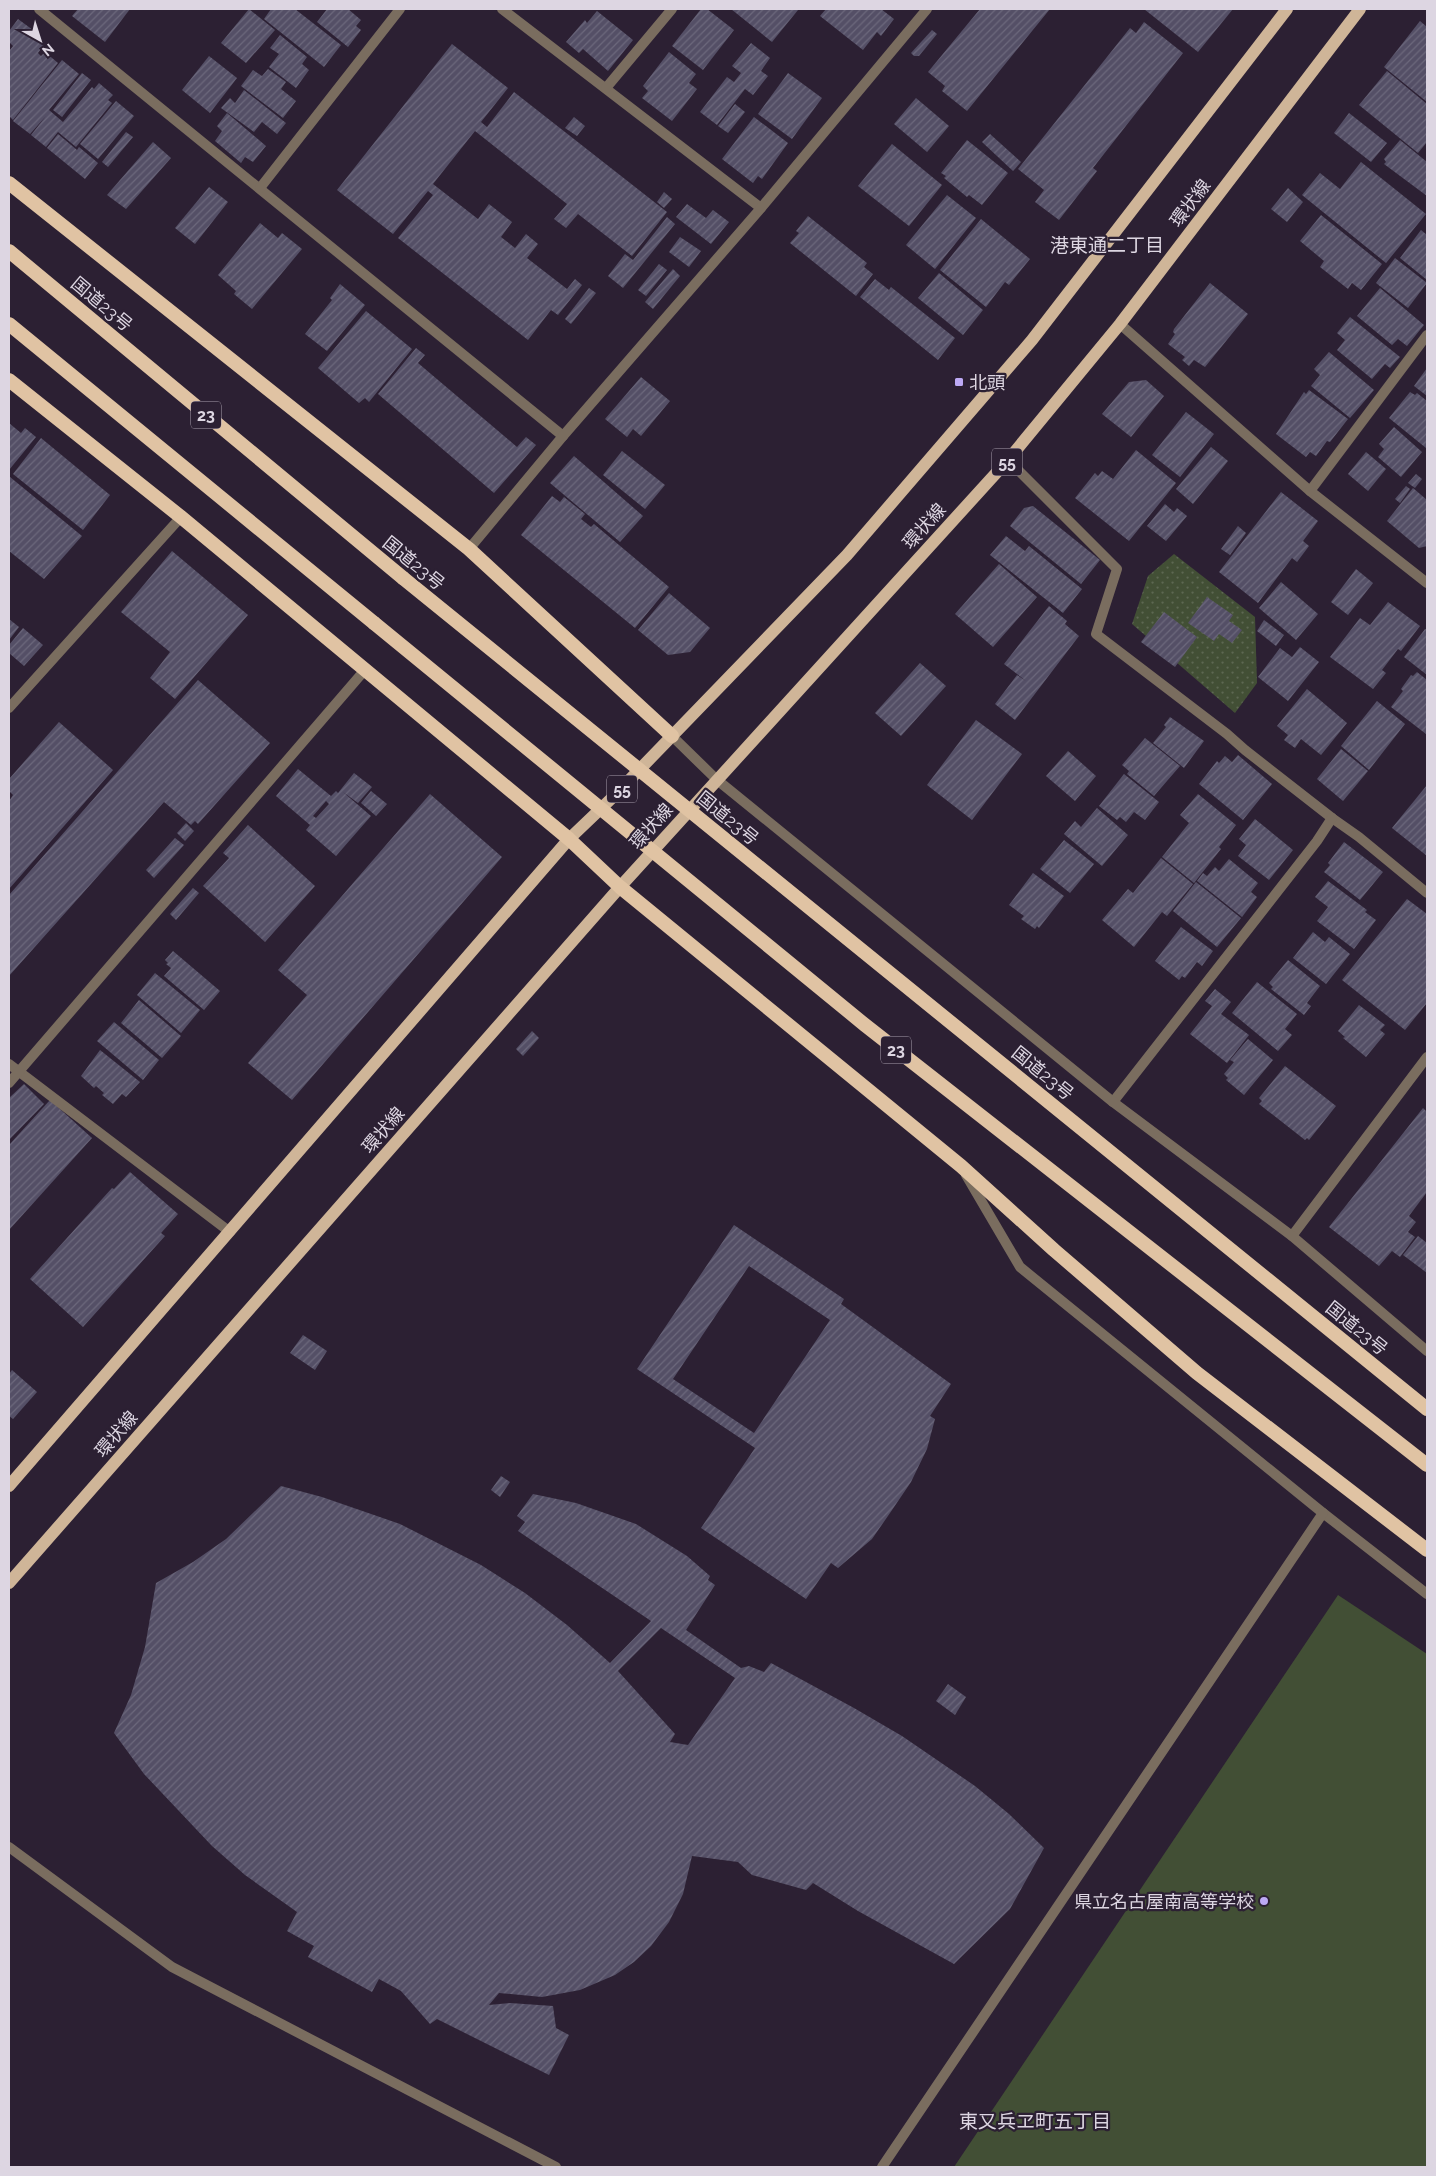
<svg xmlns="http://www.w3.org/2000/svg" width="1436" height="2176" font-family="Raleway,'Noto Sans JP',sans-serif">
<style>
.grass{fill:url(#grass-dots)}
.pitch{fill:#424f35}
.building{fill:url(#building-hatch);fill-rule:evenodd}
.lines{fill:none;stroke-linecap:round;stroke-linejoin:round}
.minor{stroke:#7a6d5f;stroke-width:10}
.tertiary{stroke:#7a6d5f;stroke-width:10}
.primary{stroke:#cfb598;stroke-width:12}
.trunk{stroke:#e0c3a3;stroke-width:14}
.trunk-bridge{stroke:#e0c3a3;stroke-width:14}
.poi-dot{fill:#bda9f5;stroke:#2c2033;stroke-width:2}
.labels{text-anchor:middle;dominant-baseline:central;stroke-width:4.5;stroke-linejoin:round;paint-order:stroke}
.shield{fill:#2c2033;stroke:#a89fae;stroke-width:1}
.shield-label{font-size:16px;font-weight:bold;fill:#ddd6e2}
.street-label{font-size:18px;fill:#ddd6e2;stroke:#2c2033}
.poi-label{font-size:18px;fill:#ddd6e2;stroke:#2c2033;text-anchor:start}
.neighbourhood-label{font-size:19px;fill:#ddd6e2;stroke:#2c2033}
</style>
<defs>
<pattern id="grass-dots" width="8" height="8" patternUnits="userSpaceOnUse" patternTransform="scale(1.25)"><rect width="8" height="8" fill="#424f35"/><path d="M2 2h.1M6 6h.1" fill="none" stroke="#5d6852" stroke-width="1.8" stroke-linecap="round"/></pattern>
<pattern id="building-hatch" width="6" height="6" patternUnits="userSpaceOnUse" patternTransform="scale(1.25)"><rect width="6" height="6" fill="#544f66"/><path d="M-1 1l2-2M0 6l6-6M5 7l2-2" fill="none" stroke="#6c687c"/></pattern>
</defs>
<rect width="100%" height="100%" fill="#2c2033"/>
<polygon class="grass" points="1174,554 1255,617 1257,683 1235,713 1132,624 1148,576"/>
<polygon class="pitch" points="1338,1595 1427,1654 1427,2167 954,2167"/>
<g class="building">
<polygon points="78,9 130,9 105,42 72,16"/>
<polygon points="249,9 275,30 246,63 221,43"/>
<polygon points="271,9 295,9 341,45 324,67 264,19"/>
<polygon points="327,9 348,9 361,20 356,26 361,30 348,47 317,22"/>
<polygon points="701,9 707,9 734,30 703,70 672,46"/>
<polygon points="731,9 796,9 798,10 772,42"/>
<polygon points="826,9 881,9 894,19 881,36 877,32 863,50 820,16"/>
<polygon points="980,9 1050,9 967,111 942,91 945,86 928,72"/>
<polygon points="1144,9 1233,9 1198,52"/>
<polygon points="597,11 633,40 608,71 583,49 579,53 566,42 585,20 587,23"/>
<polygon points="18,19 37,33 35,36 45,44 38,53 41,56 45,52 58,63 13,120 9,116 9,51 13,46 9,42 9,31"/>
<polygon points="1420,21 1427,27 1427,102 1384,67"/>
<polygon points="1144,22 1183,53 1093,168 1097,171 1059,220 1035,202 1044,190 1018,169 1130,28 1136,33"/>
<polygon points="932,30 937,34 919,56 914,56 911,53"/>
<polygon points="280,35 307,57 302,64 309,70 296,88 269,67 279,54 270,48"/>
<polygon points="751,43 770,58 761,71 768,76 753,95 745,89 717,125 700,112 727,77 734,82 741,73 732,66"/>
<polygon points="452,44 508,88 481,122 487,127 514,92 667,212 632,256 578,214 566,228 554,219 567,204 475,131 433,184 478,219 489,204 512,222 501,237 515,248 526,234 538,244 527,258 567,289 575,279 582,285 558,315 551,310 528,340 398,238 433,195 428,191 393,234 337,190"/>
<polygon points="669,52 696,74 689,83 697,89 672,121 642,98 648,91 643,86"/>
<polygon points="209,56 237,78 210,113 182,90"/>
<polygon points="62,60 79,74 49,110 63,122 92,87 94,89 99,83 113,95 108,100 112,103 76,147 58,132 46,147 31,135 46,116 30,134 13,121"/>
<polygon points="268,69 286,82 281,89 296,101 283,118 241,86 253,70 262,76"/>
<polygon points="1387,71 1427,104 1427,142 1418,153 1359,105"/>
<polygon points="82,73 91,80 62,117 53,110"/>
<polygon points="788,73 822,98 792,139 758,114"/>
<polygon points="244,90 286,123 277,134 262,122 254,132 221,108 230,98 235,103"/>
<polygon points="916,98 949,126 927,152 894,124"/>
<polygon points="116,101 134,116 98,159 80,144"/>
<polygon points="735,104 745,112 728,133 718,126"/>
<polygon points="227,113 266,146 253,162 245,157 241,163 215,141 222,131 217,126"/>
<polygon points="1349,113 1387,143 1371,162 1334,133"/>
<polygon points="574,117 585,126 577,136 565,128"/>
<polygon points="754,117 788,143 762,179 758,176 753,183 722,159"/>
<polygon points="126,132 133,137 108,167 102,162"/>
<polygon points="58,134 77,150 79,147 98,163 85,179 47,148"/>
<polygon points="990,134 1021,162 1013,171 982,142"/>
<polygon points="967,140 1008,173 982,205 969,195 967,197 944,178 946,176 941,173"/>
<polygon points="1400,140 1427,162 1427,196 1384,164 1386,162 1384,159"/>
<polygon points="153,142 171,158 126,209 107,195"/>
<polygon points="892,144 942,185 909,226 858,186"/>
<polygon points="1361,162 1426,214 1386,263 1302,195 1320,173 1340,189"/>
<polygon points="209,187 228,202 195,244 175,228"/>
<polygon points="1288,188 1303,202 1287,222 1271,209"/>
<polygon points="664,192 672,199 664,208 657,202"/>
<polygon points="947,195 976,218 935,269 906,245"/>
<polygon points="687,204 706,218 713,210 729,222 711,244 676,217"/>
<polygon points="1321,215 1382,264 1361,290 1352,283 1348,289 1320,267 1324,261 1300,241"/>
<polygon points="808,216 867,263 864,267 873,274 856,296 790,243 799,233 796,231"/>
<polygon points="667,217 675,224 623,288 608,276 625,254 633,260"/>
<polygon points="981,219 1030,259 1009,285 1005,282 986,307 940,270"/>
<polygon points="260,223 278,238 282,233 302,249 252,309 234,294 236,291 218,275"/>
<polygon points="1421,230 1427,235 1427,280 1400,258"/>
<polygon points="680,237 701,251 689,267 669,252"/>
<polygon points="1395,258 1427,283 1408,308 1376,283"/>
<polygon points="659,264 667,270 646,296 638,290"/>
<polygon points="673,269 680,276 653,309 645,302"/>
<polygon points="939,273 983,310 963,335 918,298"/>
<polygon points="875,279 889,290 891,287 955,338 938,360 860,297"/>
<polygon points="1210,283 1248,314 1205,367 1194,360 1189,366 1182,360 1185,357 1168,344 1175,334 1173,332 1174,329"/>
<polygon points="340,284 365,305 327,351 305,334 332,300 330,298"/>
<polygon points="589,288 596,293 571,324 565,319"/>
<polygon points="1380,288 1424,325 1407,346 1398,339 1392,345 1357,316"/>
<polygon points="366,311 412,349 369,402 365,398 359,403 318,368"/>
<polygon points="1350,317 1400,357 1390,368 1385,364 1372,379 1337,350 1345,340 1337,333"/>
<polygon points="416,348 425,355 418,363 517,447 526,437 536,445 494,493 378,394"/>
<polygon points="1329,352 1374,390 1350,418 1311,386 1320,375 1314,369"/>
<polygon points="1427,368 1427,396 1414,386"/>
<polygon points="641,377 670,401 641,436 633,429 627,437 605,419"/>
<polygon points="1146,380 1164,396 1131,437 1102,414 1129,382"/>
<polygon points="1309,390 1348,419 1330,442 1327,441 1316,456 1310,452 1306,457 1276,434 1304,392 1306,394"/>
<polygon points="1410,392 1415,395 1417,393 1427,401 1426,448 1389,418"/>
<polygon points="1186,412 1214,434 1180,477 1152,455"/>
<polygon points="9,423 21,433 25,428 36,437 9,470"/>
<polygon points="1394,427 1422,452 1401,477 1378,457 1384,449 1379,444"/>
<polygon points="41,438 110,495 83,530 13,474"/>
<polygon points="1211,447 1228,461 1193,504 1176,489"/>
<polygon points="1136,450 1176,483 1129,541 1075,498 1095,473 1098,476 1102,471 1113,479"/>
<polygon points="622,451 665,485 645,509 603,475"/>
<polygon points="1366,452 1386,469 1368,491 1348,474"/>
<polygon points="574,456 643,516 620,542 550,483"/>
<polygon points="1416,474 1422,479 1415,488 1408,483"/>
<polygon points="10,477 82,536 44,579 9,551"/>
<polygon points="1406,486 1410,489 1400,503 1395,499"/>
<polygon points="1413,488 1427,500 1427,546 1419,548 1387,521"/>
<polygon points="1281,492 1318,521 1303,541 1309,546 1297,562 1292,558 1258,603 1219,572"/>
<polygon points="552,496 560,502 564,497 585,514 581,519 591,527 594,524 669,587 635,628 521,535"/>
<polygon points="1165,504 1174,512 1177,508 1187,516 1166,541 1147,526"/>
<polygon points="1033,506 1100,560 1081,584 1010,526 1024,508"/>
<polygon points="1238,526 1246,533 1230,555 1221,549"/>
<polygon points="1006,536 1025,551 1029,546 1082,589 1063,613 990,555"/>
<polygon points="172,551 248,615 175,699 150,678 170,652 121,612"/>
<polygon points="999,564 1037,597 993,647 955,614"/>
<polygon points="1356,569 1373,583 1348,615 1331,602"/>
<polygon points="1281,582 1318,614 1296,640 1259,608"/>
<polygon points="669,593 710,628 690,652 668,655 638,630"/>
<polygon points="1207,597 1233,615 1229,621 1242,630 1232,643 1219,634 1214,641 1188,623"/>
<polygon points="1388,602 1420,626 1401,651 1398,649 1382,670 1386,673 1373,689 1330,657 1360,618 1370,625"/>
<polygon points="1049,606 1067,621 1065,624 1079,636 1015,720 995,704 1017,675 1026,681 1004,664"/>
<polygon points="1164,612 1197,637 1175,667 1141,642"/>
<polygon points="9,619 19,627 9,640"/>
<polygon points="1264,620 1284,635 1276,646 1257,631"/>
<polygon points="23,628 43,645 24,666 9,653 9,645"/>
<polygon points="1425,629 1427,630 1427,675 1404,657"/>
<polygon points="1300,647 1319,662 1288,701 1258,677 1280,648 1292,657"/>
<polygon points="920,663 946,686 901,736 875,713"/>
<polygon points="1417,672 1427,680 1426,734 1391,707 1403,691 1401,689 1411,675 1413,676"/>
<polygon points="198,680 270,743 198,824 195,821 191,825 164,802 9,976 9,895"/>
<polygon points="1307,689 1347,723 1321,755 1301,739 1295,748 1284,740 1288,735 1277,726"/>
<polygon points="1377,701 1405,724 1369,770 1341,746"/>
<polygon points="1170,717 1204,741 1184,768 1153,743 1166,727 1164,725"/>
<polygon points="976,720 1022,754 972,820 927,785"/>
<polygon points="59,722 113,770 9,889 9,801 13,795 9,791 9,779"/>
<polygon points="1145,738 1180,766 1154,796 1127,774 1129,771 1122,765"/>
<polygon points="1341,749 1368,771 1343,801 1317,779"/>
<polygon points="1068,751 1096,776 1075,801 1046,776"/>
<polygon points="1238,755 1272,784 1243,820 1199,784 1217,761 1219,763 1225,756 1232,762"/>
<path d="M298 769 331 796 336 791 338 793 354 773 372 787 358 803 343 792 371 816 336 856 306 830 310 825 276 796ZM326 801 329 804 316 818 313 816Z"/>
<polygon points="1124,774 1159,802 1145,820 1134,812 1126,822 1120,817 1117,820 1099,806"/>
<polygon points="1427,785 1427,856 1392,828"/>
<polygon points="371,791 387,804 376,816 361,803"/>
<polygon points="430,794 502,857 292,1100 248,1063 307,995 278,970"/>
<polygon points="1198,794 1236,825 1219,847 1221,849 1194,883 1162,857 1189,823 1180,815"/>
<polygon points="1097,808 1128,835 1102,866 1064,834 1075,821 1081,827"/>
<polygon points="1255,819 1293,850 1269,880 1238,856 1246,845 1239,839"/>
<polygon points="186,823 194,831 185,841 177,833"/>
<polygon points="248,825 315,886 265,942 203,886 229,858 223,853"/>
<polygon points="175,838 184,845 154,878 146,870"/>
<polygon points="1064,840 1094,864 1070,893 1040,869"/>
<polygon points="1344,842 1383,872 1360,900 1324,872 1330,865 1328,863"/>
<polygon points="1161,858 1193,884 1167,916 1162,912 1134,947 1102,920 1128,889 1133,893"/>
<polygon points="1229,859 1258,883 1251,892 1257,897 1242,917 1197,881 1203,873 1207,876 1215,867 1219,871"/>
<polygon points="1033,873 1064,896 1039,928 1037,926 1035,929 1021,919 1024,916 1009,905"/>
<polygon points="1328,881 1367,910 1365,912 1376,920 1354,949 1317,921 1328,907 1315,897"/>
<polygon points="1196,882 1241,918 1217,947 1173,911"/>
<polygon points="193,888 199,893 176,920 170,914"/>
<polygon points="1407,899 1427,914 1427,1003 1405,1030 1342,980"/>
<polygon points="1181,927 1213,951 1202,966 1197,962 1185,978 1182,976 1179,980 1155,961"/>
<polygon points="1313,932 1325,942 1329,937 1350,954 1326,984 1293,958"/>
<polygon points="173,951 220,991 204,1010 164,976 171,968 166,964 168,963 165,960"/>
<polygon points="1288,960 1320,986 1307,1003 1311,1006 1304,1015 1271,989 1273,987 1269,983"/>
<polygon points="155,973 200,1010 181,1033 137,995"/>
<polygon points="1257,982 1297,1014 1285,1029 1292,1035 1278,1051 1232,1013"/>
<polygon points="1215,989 1231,1002 1221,1014 1249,1035 1227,1063 1190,1034 1212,1006 1205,1001"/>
<polygon points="139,1000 181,1036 162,1058 121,1023"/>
<polygon points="1359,1005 1385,1025 1380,1030 1385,1034 1366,1057 1343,1038 1345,1037 1338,1031"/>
<polygon points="114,1022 159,1060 143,1080 97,1041"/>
<polygon points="532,1031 539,1038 523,1056 516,1049"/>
<polygon points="1248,1039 1273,1060 1244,1095 1226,1080 1228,1078 1224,1074 1234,1062 1230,1060"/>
<polygon points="100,1050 140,1082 126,1097 122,1094 113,1104 102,1095 104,1093 96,1086 94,1088 81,1076"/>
<polygon points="1285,1066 1336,1106 1309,1140 1307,1138 1305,1140 1259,1104 1262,1101 1259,1098"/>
<polygon points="24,1084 44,1104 9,1140 9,1098"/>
<polygon points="50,1100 92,1138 9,1230 9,1145"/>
<polygon points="1423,1108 1427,1112 1427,1192 1409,1216 1416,1222 1408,1232 1415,1237 1400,1257 1392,1251 1379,1266 1329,1227"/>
<polygon points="130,1172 178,1214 161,1233 165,1236 83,1327 30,1279 112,1188 114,1189"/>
<path d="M734 1225 844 1299 841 1304 951 1384 930 1416 935 1419 927 1449 911 1482 890 1513 872 1539 838 1568 831 1563 806 1599 701 1528 755 1448 637 1369ZM749 1266 830 1320 754 1433 673 1379Z"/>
<polygon points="1418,1236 1427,1243 1427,1273 1403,1255"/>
<polygon points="303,1335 327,1351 315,1370 290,1353"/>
<polygon points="12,1370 37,1392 13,1419 9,1416 9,1374"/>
<polygon points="501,1476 510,1482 500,1497 491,1490"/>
<path d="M281 1486 322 1497 400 1524 481 1565 525 1593 567 1625 610 1663 651 1621 518 1531 525 1522 517 1516 533 1494 576 1503 636 1524 687 1556 710 1576 708 1580 715 1585 686 1630 741 1668 749 1666 764 1672 771 1663 854 1708 902 1736 975 1786 1009 1814 1044 1848 1010 1909 954 1964 858 1911 813 1883 806 1890 752 1875 738 1862 692 1856 683 1894 669 1922 651 1946 634 1962 615 1975 580 1990 542 1997 499 1993 489 2005 510 2003 553 2006 556 2028 569 2035 549 2075 437 2019 430 2024 401 1991 379 1979 372 1992 308 1957 314 1946 287 1931 297 1912 245 1875 212 1846 144 1774 114 1733 131 1695 145 1647 156 1583 193 1562 226 1539ZM661 1628 735 1678 688 1745 670 1742 675 1734 618 1671Z"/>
<polygon points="948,1684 966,1697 955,1715 936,1701"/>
</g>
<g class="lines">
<g class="minor">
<polyline points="39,9 563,436"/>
<polyline points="502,9 761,208"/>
<polyline points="606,88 672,9"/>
<polyline points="260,188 400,9"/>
<polyline points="1120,324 1310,491 1427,583"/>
<polyline points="1008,460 1117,569 1096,634 1227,734 1245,750 1332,818 1359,837 1427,893"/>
<polyline points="1310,491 1427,335"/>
<polyline points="469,549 563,436 761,208 927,9"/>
<polyline points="9,708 181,517"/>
<polyline points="9,1064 230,1232"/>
<polyline points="9,1083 364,671"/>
<polyline points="1113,1102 1317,841 1332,818"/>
<polyline points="966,1175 1020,1267 1323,1513 1427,1594"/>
<polyline points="1292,1236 1427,1057"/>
</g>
<g class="tertiary">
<polyline points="672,736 716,779 1113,1102 1292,1236 1427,1351"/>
<polyline points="9,1847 172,1967 556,2167"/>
<polyline points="882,2167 1323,1513"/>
</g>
<g class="primary">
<polyline points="9,1486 569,839 613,797 847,555 1032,340 1287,9"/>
<polyline points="9,1583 620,887 1008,460 1120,324 1360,9"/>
</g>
<g class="trunk">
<polyline points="9,183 469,549 672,736"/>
<polyline points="9,251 403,578"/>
<polyline points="9,324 374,623"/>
<polyline points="9,380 181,517 569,839 620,887 961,1166 1054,1250 1197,1373 1427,1550"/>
</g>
<g class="trunk-bridge">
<polyline points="403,578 1427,1409"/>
<polyline points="374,623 865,1025 1427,1465"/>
</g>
</g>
<g class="poi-dot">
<rect x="954" y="377" width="10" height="10" rx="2.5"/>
<circle cx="1264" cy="1901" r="5"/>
</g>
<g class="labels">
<g class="shield">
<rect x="191" y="401.5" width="30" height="27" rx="4"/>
<rect x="992" y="448.5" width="30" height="27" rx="4"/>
<rect x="607" y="775.5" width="30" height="27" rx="4"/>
<rect x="881" y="1036.5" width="30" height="27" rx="4"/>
</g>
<g class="shield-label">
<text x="206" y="415">23</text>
<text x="1007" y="462">55</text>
<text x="622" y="789">55</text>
<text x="896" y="1050">23</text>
</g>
<g class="street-label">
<text transform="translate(1190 203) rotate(-53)">環状線</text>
<text transform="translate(102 304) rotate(40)">国道23号</text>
<text transform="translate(924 526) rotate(-48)">環状線</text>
<text transform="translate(414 563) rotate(39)">国道23号</text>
<text transform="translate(728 818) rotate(39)">国道23号</text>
<text transform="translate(651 826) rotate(-48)">環状線</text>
<text transform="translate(1043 1073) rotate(39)">国道23号</text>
<text transform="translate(383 1130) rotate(-49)">環状線</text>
<text transform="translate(1357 1328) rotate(39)">国道23号</text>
<text transform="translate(116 1434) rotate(-49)">環状線</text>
</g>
<g class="poi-label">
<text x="969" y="382">北頭</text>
<text x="1254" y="1901" text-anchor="end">県立名古屋南高等学校</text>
</g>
<g class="neighbourhood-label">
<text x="1107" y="245">港東通二丁目</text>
<text x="1035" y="2121">東又兵ヱ町五丁目</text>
</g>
</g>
<rect width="1436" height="2176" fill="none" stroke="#ddd6e2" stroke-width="20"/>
<g transform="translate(40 40) rotate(141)" stroke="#2c2033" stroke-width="4" paint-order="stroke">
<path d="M0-4L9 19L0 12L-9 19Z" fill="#ddd6e2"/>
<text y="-8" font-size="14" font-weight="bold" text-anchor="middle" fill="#ddd6e2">N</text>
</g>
</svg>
